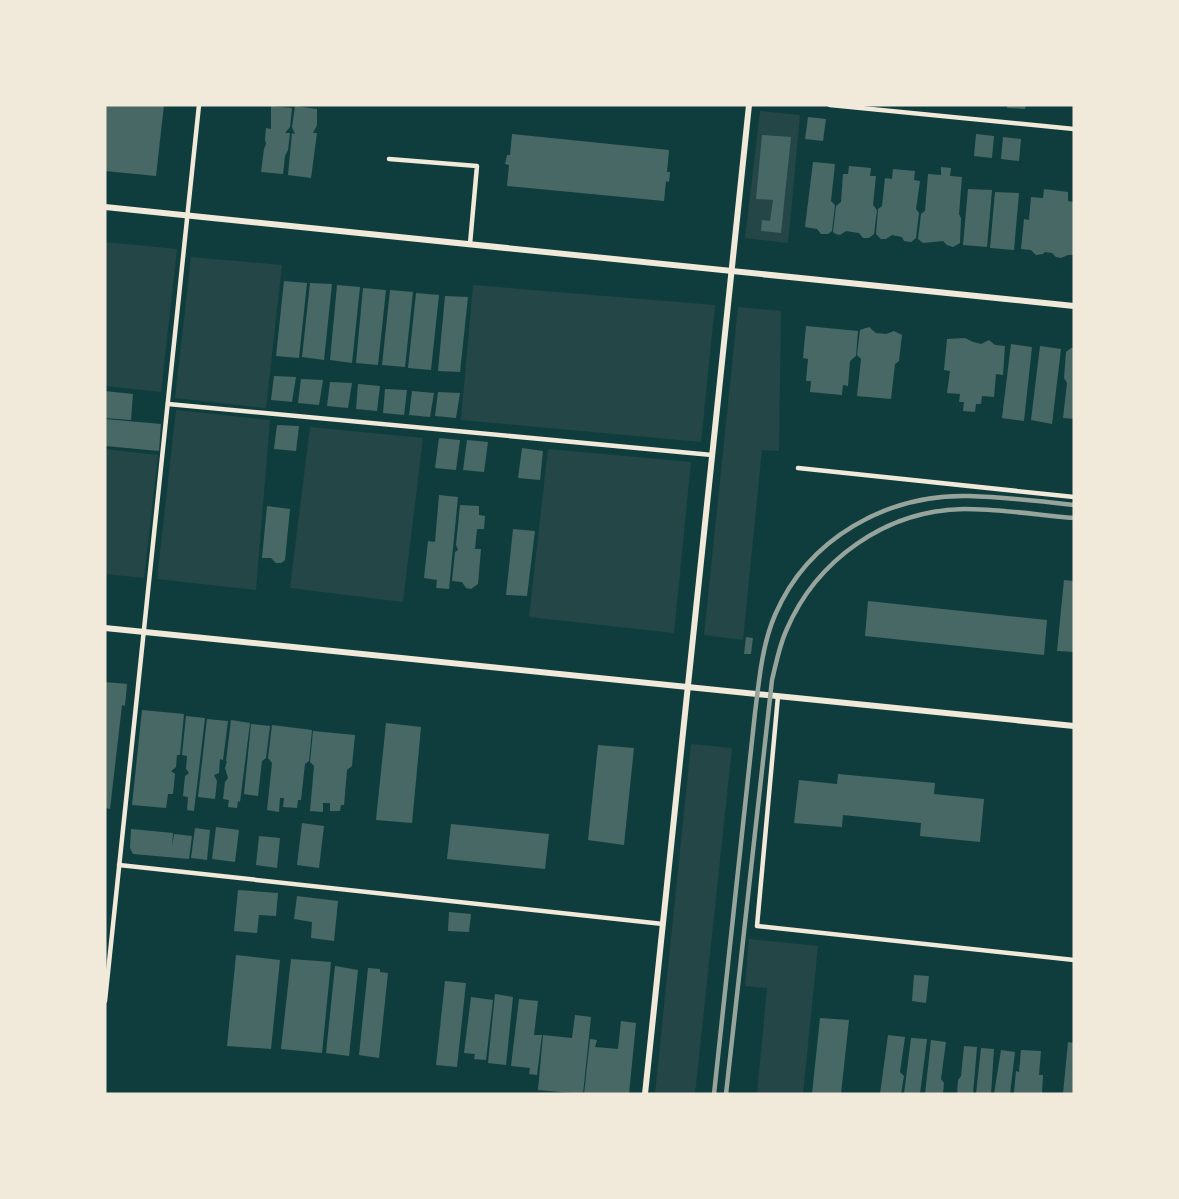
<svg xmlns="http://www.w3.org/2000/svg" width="1179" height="1199" font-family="'Public Sans',sans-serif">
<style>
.green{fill:#244646}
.building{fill:#486865}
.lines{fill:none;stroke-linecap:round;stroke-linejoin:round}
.service{stroke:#f1e9da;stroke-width:4.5}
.minor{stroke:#f1e9da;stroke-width:6}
.rail{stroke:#97a49c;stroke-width:4.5}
</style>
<rect width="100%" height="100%" fill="#0f3d3e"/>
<g class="green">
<polygon points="760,111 800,115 788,243 745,238"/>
<polygon points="105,242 177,249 161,392 105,386"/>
<polygon points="191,257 282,265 266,408 175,398"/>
<polygon points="473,285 715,305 701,442 461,420"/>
<polygon points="738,307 781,311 779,451 762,450 743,640 704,635"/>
<polygon points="176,410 270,420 256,590 157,579"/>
<polygon points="310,427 423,438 403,602 290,588"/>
<polygon points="105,449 158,455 144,578 105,574"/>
<polygon points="548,449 691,462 674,633 529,617"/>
<polygon points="691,744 732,748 695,1094 655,1094"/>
<polygon points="749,939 818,946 803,1094 757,1094 767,988 745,986"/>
</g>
<g class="building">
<polygon points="105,105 164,105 156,176 105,171"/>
<polygon points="1007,105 1026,105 1025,109 1007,108"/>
<polygon points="271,106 292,108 290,127 285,133 290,133 288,150 285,156 283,174 261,172 264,149 266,144 265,140 266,128 271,129"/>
<polygon points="295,106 317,109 317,125 313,133 317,133 311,178 288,175 292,133 295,134 292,127"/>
<polygon points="808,117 826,119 823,141 805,139"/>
<polygon points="512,134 669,150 667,172 670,172 669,182 666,181 664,201 507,186 509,165 505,164 507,155 510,155"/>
<polygon points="976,134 994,136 992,158 974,156"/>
<polygon points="762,135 791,137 781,233 761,231 762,220 770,221 773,200 756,199"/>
<polygon points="1003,137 1021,139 1019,161 1001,159"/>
<polygon points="813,162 835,164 831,201 835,205 832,231 828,234 821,234 817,229 805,227"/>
<polygon points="849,166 871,168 870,176 876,176 873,205 877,210 874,234 869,238 863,238 859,233 846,231 840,235 836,234 833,232 836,206 841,202 843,174 848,174"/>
<polygon points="941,167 951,168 950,176 962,177 959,214 961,218 960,243 953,247 947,245 943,241 923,243 918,239 921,214 925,211 928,174 941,175"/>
<polygon points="893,169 915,171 914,180 920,181 916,209 919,213 916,238 911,242 904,241 902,237 892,235 886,239 881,239 876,234 878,209 882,206 885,178 892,179"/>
<polygon points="968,189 992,190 987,247 963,245"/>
<polygon points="1044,189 1068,192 1068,201 1074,202 1074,255 1068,255 1061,258 1056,257 1052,253 1045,252 1043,254 1036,255 1031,250 1021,249 1024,219 1029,220 1031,197 1043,198"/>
<polygon points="995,192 1019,193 1014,250 990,248"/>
<polygon points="284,281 307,283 299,358 276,356"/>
<polygon points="310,283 332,284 324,360 302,357"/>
<polygon points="337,285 360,287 352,363 330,360"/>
<polygon points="363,288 386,290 378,365 356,363"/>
<polygon points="390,290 413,292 405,367 382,365"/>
<polygon points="416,293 439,295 431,370 408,368"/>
<polygon points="445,296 468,297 460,372 438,371"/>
<polygon points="806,326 858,331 856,356 850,361 848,386 843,385 842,395 810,392 811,381 806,381 808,359 803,358"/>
<polygon points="869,327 876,333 886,334 894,331 902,335 899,361 895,364 891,399 857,396 861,359 857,355 860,330"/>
<polygon points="965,338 973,342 981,344 989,340 995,345 1005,346 1003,375 996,374 994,397 982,396 981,404 976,404 975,412 963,411 964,402 959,402 960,394 947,393 950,371 944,370 947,339"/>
<polygon points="1011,344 1032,347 1024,421 1002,418"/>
<polygon points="1040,346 1061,349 1052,424 1031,420"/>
<polygon points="1071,348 1074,348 1074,419 1063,418 1067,383 1064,378 1066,352"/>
<polygon points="274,376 296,377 292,402 271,400"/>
<polygon points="301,379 323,380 319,405 298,403"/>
<polygon points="330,382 352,383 348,408 327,406"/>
<polygon points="358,384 380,386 377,411 356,409"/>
<polygon points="385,389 407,390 404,415 383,413"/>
<polygon points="105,391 133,394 131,420 105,418"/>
<polygon points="412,391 434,393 430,417 409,415"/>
<polygon points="438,392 460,393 456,418 435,416"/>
<polygon points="105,419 161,424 159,451 105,446"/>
<polygon points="277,425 299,426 296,451 274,449"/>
<polygon points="439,438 460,440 456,470 435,468"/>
<polygon points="467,440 488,442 484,472 463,470"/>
<polygon points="522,448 543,451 540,480 518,478"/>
<polygon points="439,495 458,497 449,589 436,588 437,580 424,578 428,541 435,542"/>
<polygon points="460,505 479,506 479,515 485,516 484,529 477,529 475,549 481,549 478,584 471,589 466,588 462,582 452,581 455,552 458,550 456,545"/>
<polygon points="267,506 290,509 285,560 281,563 276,563 271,558 262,558"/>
<polygon points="513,529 535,531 527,596 506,595"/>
<polygon points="1064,580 1074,581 1074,652 1057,651"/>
<polygon points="868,601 1047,620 1044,655 865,636"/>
<polygon points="746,637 753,638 751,654 744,654"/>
<polygon points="105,682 127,684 125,706 122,705 110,809 105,808"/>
<polygon points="142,710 184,714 180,755 177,755 176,767 171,771 175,774 173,794 168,794 166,808 132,805"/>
<polygon points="186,716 205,718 194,811 187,810 188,797 183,796 185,776 189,773 186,769 187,756 182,755"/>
<polygon points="207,719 228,721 223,760 220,759 219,773 214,775 217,781 215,799 198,797"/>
<polygon points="231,720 250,723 240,802 238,801 237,808 228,807 229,800 223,799 225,782 228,778 225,768 227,761 226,761"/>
<polygon points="386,723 421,727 412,823 376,820"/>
<polygon points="251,724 270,726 266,758 262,761 258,796 244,794"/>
<polygon points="272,725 312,730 309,761 305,764 301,800 298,800 297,808 283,807 284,798 280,798 279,812 267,810 272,763 268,758"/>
<polygon points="313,731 355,735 352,766 347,770 344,805 341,805 340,811 330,811 330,803 323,803 323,812 310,811 314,766 310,762"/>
<polygon points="598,745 634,748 624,845 588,840"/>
<polygon points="838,774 935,783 934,794 984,799 980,842 920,836 921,823 843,815 842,827 794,823 799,780 837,784"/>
<polygon points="302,823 324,826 319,868 297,865"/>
<polygon points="451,824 549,834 545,869 447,859"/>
<polygon points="216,827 239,830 235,862 212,859"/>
<polygon points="195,828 210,830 207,860 191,858"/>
<polygon points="131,829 173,833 172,847 174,834 192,836 189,859 133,854 130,848"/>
<polygon points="259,836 280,838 277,868 256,865"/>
<polygon points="238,890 278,893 276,916 259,915 257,933 234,931"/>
<polygon points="297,896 338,901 334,941 311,938 312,922 294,919"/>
<polygon points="449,912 471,914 469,932 448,931"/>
<polygon points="236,955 280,960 271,1049 227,1046"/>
<polygon points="291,959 331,962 322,1053 281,1049"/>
<polygon points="335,966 358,970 349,1056 326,1053"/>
<polygon points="368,968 380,969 380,972 388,973 379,1058 359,1055"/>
<polygon points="914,975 929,976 926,1003 912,1001"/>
<polygon points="445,981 466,983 457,1067 436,1065"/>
<polygon points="495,994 513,997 506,1065 488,1063"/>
<polygon points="471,997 493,1000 486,1060 474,1059 475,1054 464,1053"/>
<polygon points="519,999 538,1001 534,1035 542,1035 537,1075 529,1074 530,1068 511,1066"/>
<polygon points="575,1015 591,1017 583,1094 538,1090 543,1035 572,1038"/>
<polygon points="820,1018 849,1020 841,1094 812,1094"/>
<polygon points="621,1021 636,1023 629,1094 584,1094 590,1039 597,1040 595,1047 618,1049"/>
<polygon points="888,1035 905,1037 900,1072 904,1076 901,1094 880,1094"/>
<polygon points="911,1038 927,1039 920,1094 904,1094"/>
<polygon points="931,1040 946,1042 941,1079 944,1083 943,1094 925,1094"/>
<polygon points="1068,1042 1074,1043 1074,1094 1063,1094"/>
<polygon points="964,1046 977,1047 973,1094 957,1094 958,1080 961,1076"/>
<polygon points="981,1048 994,1049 991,1094 976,1094"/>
<polygon points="1001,1050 1015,1052 1010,1094 994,1094"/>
<polygon points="1021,1050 1041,1051 1039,1075 1043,1075 1042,1094 1015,1094 1014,1092 1016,1071 1019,1072"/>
</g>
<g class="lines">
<g class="service">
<polyline points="830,105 1074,129"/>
<polyline points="389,159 477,166 470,244"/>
<polyline points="168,404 712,455"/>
<polyline points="798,468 1074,497"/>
<polyline points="778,696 757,926 1074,960"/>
<polyline points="119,865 663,924"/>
<polyline points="105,1001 199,105"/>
</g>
<g class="minor">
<polyline points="105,207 1074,306"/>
<polyline points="105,628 1074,726"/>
<polyline points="645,1094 749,105"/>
</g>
<g class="rail">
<path d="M714 1094 755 713C759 681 762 645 775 615 808 538 887 494 969 496 1004 497 1039 501 1074 505"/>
<path d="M726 1094 772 680C776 664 779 647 786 631 816 560 886 510 964 509 1001 509 1038 515 1074 518"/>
</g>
</g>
<rect width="1179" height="1199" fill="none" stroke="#f1e9da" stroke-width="213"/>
</svg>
